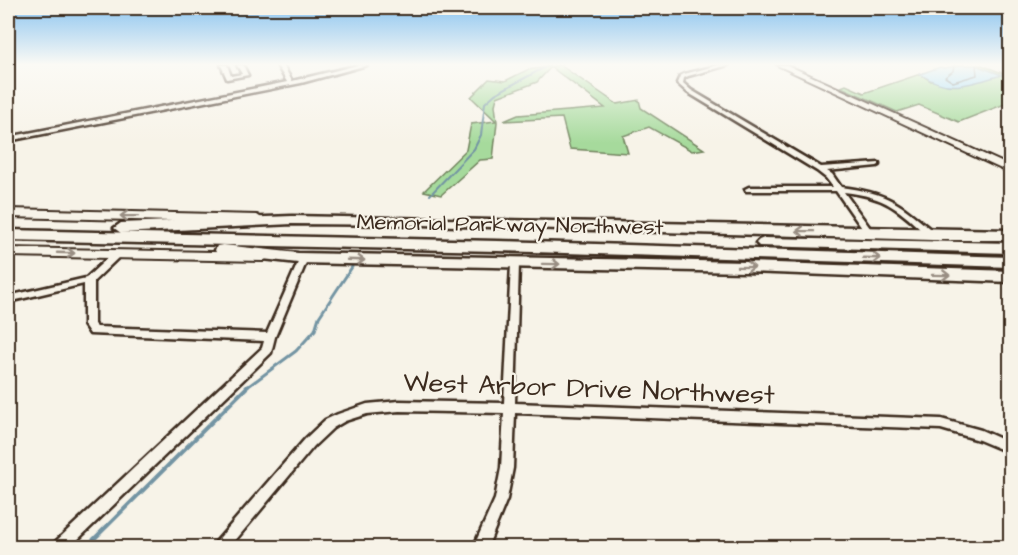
<svg xmlns="http://www.w3.org/2000/svg" width="1018" height="555" font-family="'Architects Daughter',sans-serif">
<style>
.green{fill:#a6da9c;stroke:#70825d;stroke-width:1.5}
.water{fill:#99dafb;stroke:#7394a3;stroke-width:1.5}
.lines{fill:none;stroke-linecap:round;stroke-linejoin:round}
.shore{stroke:#617076;stroke-width:1.5}
.stream-far2{stroke:#7394a3;stroke-width:2}
.stream-far1{stroke:#7394a3;stroke-width:3}
.stream{stroke:#7394a3;stroke-width:4}
.street-casing{stroke:#3b2a1e;stroke-width:5}
.secondary-casing{stroke:#3b2a1e;stroke-width:4}
.highway-casing{stroke:#3b2a1e;stroke-width:5}
.street{fill:#f7f3e8;fill-rule:evenodd}
.secondary{fill:#f7f3e8;fill-rule:evenodd}
.highway{fill:#f7f3e8;fill-rule:evenodd}
.oneway{stroke:#998e83}
.labels{text-anchor:middle;dominant-baseline:central;stroke-width:4.5;stroke-linejoin:round;paint-order:stroke}
.street-label{font-size:22px;fill:#3b2a1e;stroke:#f7f3e8}
.near-street-label{font-size:27px;fill:#3b2a1e;stroke:#f7f3e8}
</style>
<rect width="100%" height="100%" fill="#f7f3e8"/>
<filter id="ink" filterUnits="userSpaceOnUse"><feTurbulence type="fractalNoise" baseFrequency=".0167" numOctaves="2"/><feDisplacementMap in="SourceGraphic" scale="12" xChannelSelector="R" yChannelSelector="G"/><feConvolveMatrix kernelMatrix="1 2 1 2 8 2 1 2 1" color-interpolation-filters="sRGB"/></filter>
<g filter="url(#ink)">
<g class="green">
<polygon points="560,65 617,104 639,100 641,108 704,149 692,151 649,127 623,136 628,153 570,149 562,118 504,121 518,115 605,108 551,67 537,82 497,97 495,105 497,122 493,159 480,160 441,195 424,191 466,150 471,124 496,121 471,97 489,79 505,81 527,70"/>
<polygon points="975,65 982,65 1010,76 1010,102 959,122 919,105 897,112 841,87 846,85 864,93 920,74 931,81 1001,75"/>
</g>
<path class="water" d="M961 65H975L1002 75C969 84 950 94 920 74L940 67 944 68Z"/>
<g class="lines">
<polyline class="shore" points="954,65 953,71 945,77 953,82 977,75 976,65"/>
<polyline class="stream-far2" points="430,195 474,149 481,135 485,103 495,94 549,65"/>
<polyline class="stream-far1" points="246,388 296,351 315,330 319,317 352,267"/>
<polyline class="stream" points="85,548 248,386"/>
<g class="street-casing">
<g id="street">
<polygon points="221,65 227,65 231,76 242,74 237,65 243,65 248,75 227,79"/>
<polygon points="277,65 283,65 292,81 358,65 367,65 301,83 8,141 8,137 287,82"/>
<path d="M719 65H728L688 76 684 78 683 83 691 90 821 167 879 163V165L877 166 827 171 832 174 841 187C889 193 899 203 935 233L936 235 935 237H929C898 209 887 197 844 192L873 232 869 235 866 234 836 191H746L745 189 749 187H833L826 178 817 171 687 92 677 83 680 76 684 74Z"/>
<polygon points="116,252 119,253 120,255 119,257 94,281 94,324 97,327 267,333 300,258 304,255 308,258 275,337 271,353 69,548 52,548 54,543 262,348 264,341 90,334 84,325 84,284 8,302 8,296 86,278 113,253"/>
<polygon points="515,261 519,264 515,403 941,419 981,430 1010,443 1010,453 979,440 941,429 515,413 513,468 507,499 487,548 473,548 495,499 501,468 504,413 399,411 367,414 345,421 333,428 314,446 229,548 213,548 215,543 306,438 325,420 338,414 367,404 399,401 504,403 511,264"/>
</g>
</g>
<g class="secondary-casing">
<g id="secondary">
<polygon points="777,65 787,65 1010,166 1010,173"/>
<polygon points="8,209 257,215 263,219 257,223 8,217"/>
<polygon points="8,248 263,253 269,257 263,261 8,256"/>
</g>
</g>
<g class="highway-casing">
<g id="highway">
<polygon points="292,216 1010,230 1010,240 932,240 423,225 292,224 121,233 114,228 121,223"/>
<polygon points="8,230 497,241 1010,257 1010,267 497,251 8,240"/>
<polygon points="764,238 1010,243 1010,253 759,246 756,243 759,240"/>
<polygon points="223,245 298,253 746,262 1010,271 1010,282 746,272 298,263 217,254 215,250 217,246"/>
</g>
</g>
<use href="#street" class="street"/>
<use href="#secondary" class="secondary"/>
<use href="#highway" class="highway"/>
</g>
<defs><path id="oneway-shaft" d="M-6 0H5M1.5-3L5.5 0L1.5 3" fill="none" stroke-width="1.6" stroke-linecap="round" stroke-linejoin="round" transform="scale(1.5)"/></defs>
<g class="oneway">
<use href="#oneway-shaft" transform="translate(129 216) rotate(-179)"/>
<use href="#oneway-shaft" transform="translate(805 231) rotate(-179)"/>
<use href="#oneway-shaft" transform="translate(66 253) rotate(2)"/>
<use href="#oneway-shaft" transform="translate(872 258) rotate(2)"/>
<use href="#oneway-shaft" transform="translate(356 260) rotate(2)"/>
<use href="#oneway-shaft" transform="translate(551 264) rotate(1)"/>
<use href="#oneway-shaft" transform="translate(746 267) rotate(1)"/>
<use href="#oneway-shaft" transform="translate(941 275) rotate(1)"/>
</g>
</g>
<linearGradient id="sky" x2="0" y2="1"><stop stop-color="#88c3f0"/><stop offset="0.45" stop-color="#fbfaf5"/><stop offset="1" stop-color="#fbfaf5" stop-opacity="0"/></linearGradient>
<rect width="1018" height="143" fill="url(#sky)"/>
<g class="labels">
<g class="street-label">
<text transform="translate(510 225) rotate(1)">Memorial Parkway Northwest</text>
</g>
<g class="near-street-label">
<text transform="translate(589 389) rotate(2)">West Arbor Drive Northwest</text>
</g>
</g>
<rect width="1018" height="555" fill="none" stroke="#f7f3e8" stroke-width="30"/>
<rect x="15" y="15" width="988" height="525" fill="none" stroke="#3b2a1e" stroke-width="2" filter="url(#ink)"/>
</svg>
